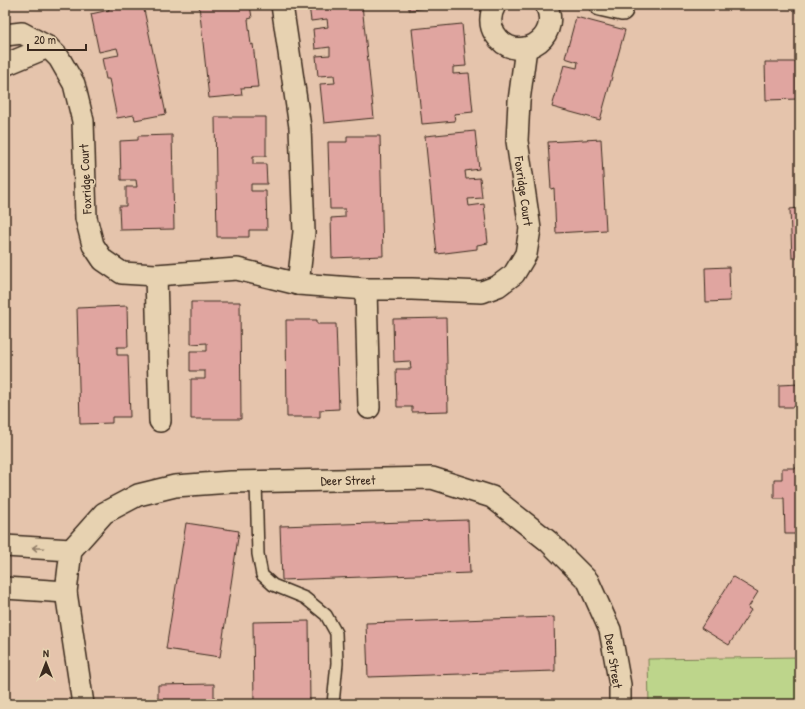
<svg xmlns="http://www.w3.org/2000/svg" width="805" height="709" font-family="'Patrick Hand',sans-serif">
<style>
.green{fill:#bdd58b;stroke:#7c8054}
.building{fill:#e0a5a0;stroke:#3b2a1e}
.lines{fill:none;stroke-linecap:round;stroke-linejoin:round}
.lane-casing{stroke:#3b2a1e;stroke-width:14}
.street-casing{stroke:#3b2a1e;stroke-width:24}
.lane{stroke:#e7d2b1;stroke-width:11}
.street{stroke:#e7d2b1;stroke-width:21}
.oneway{stroke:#917e68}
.labels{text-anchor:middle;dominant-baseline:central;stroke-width:3;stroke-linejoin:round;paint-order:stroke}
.street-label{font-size:13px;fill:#3b2a1e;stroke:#e7d2b1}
</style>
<rect width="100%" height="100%" fill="#e5c4ac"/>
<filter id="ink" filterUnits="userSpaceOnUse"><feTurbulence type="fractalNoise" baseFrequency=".025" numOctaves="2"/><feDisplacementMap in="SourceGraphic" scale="8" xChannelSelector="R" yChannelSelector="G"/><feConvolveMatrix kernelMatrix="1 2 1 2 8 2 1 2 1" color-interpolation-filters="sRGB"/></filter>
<g filter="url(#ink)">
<polygon class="green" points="800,657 800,704 649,704 648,659"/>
<g class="building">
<polygon points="108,5 143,5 166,114 135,120 134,115 117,118 109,79 106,79 102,58 119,55 117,48 99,52 91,14 109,10"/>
<polygon points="199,5 250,5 252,18 248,19 251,45 253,44 258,87 241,88 242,95 209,98"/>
<polygon points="309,5 362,5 374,118 324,123 320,84 335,83 334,75 318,76 316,56 330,55 330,47 315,49 313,29 328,27 327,19 311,21"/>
<polygon points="409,5 460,5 409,10"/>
<polygon points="576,17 625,30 600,120 552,107 564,65 577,68 578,62 565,58"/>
<polygon points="462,24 466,66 453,67 453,74 469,73 473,112 454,114 455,121 422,124 412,29"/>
<polygon points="765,62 796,62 797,99 766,100"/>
<polygon points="215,117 266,117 266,156 253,156 253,164 266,164 267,184 251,184 251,191 266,191 267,230 249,230 249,237 217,237"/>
<polygon points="475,131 479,169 465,171 466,179 480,178 482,198 468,199 469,206 484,204 488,243 477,245 477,249 437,254 425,136"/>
<polygon points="172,135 174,229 120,230 119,206 126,206 126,187 137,187 136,180 121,180 120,141 138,140 138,136"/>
<polygon points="347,136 380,136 383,256 332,258 331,218 345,217 345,209 330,209 328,142 347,142"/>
<polygon points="601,139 606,230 556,233 554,188 551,189 548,142"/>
<polygon points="800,208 800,258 792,258 790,209"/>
<polygon points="729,267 730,301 706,302 705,268"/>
<polygon points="191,302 240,302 241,419 191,419 191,379 205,379 205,371 190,371 190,351 207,351 207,343 191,344"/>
<polygon points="127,306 128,347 117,347 117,355 128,355 130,417 112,417 112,423 80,424 77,308"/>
<polygon points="446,318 448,411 412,412 412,407 397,407 396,369 411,369 410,361 394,362 393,319"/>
<polygon points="286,320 317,320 317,324 336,324 339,409 320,410 320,417 287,417"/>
<polygon points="800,384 800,407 779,407 779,385"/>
<polygon points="782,468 800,468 800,534 785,534 784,498 774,498 774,479 782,479"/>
<polygon points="468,520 470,573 282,580 280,526"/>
<polygon points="186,523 239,531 220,657 166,649"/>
<polygon points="733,577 758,592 748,608 751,610 729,645 701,628"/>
<polygon points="554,617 555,671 368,677 366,623"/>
<polygon points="309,621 310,704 254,704 253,622"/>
<polygon points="214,684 214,704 158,704 158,685"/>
</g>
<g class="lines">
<g class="lane-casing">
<polyline id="lane" points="256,482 258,554 262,575 273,585 305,598 326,615 336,633 337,663 333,704"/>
</g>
<g class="street-casing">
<g id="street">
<polyline points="282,5 300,127 304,232 298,284"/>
<path d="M495 5C490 14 489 25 495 34 515 66 563 40 546 5"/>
<polyline points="600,5 622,10"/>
<polyline points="5,35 22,33 48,47 59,58 74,84 83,121 86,218 93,245 103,260 122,273 156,275 237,269 298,284 366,289 412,289 482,292 498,286 514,274 526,254 530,229 517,141 519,101 526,48"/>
<polyline points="5,63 7,64 48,47"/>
<polyline points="156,275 160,421"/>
<polyline points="366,289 369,408"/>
<polyline points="5,546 71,550"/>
<polyline points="5,588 66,592"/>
<polyline points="83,704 66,592 71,550 104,513 138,495 175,486 231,482 432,478 492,497 548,541 588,581 610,630 620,685 620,704"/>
</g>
</g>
<use href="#lane" class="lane"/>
<use href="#street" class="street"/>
</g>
<defs><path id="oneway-shaft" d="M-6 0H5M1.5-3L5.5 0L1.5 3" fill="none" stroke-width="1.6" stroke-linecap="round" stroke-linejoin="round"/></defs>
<use class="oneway" href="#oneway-shaft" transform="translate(38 548) rotate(-177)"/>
</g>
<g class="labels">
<g class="street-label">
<text transform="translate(85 179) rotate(-93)">Foxridge Court</text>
<text transform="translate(524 191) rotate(82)">Foxridge Court</text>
<text transform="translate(348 480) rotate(-1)">Deer Street</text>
<text transform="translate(614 661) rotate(81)">Deer Street</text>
</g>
</g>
<rect width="805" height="709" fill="none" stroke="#e7d2b1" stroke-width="20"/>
<rect x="10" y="10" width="785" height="689" fill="none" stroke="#3b2a1e" stroke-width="1.5" filter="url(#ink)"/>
<g transform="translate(46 663)" stroke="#e7d2b1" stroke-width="3" paint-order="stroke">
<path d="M0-3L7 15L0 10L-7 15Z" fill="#3b2a1e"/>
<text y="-6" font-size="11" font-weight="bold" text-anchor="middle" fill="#3b2a1e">N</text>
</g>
<path d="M28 44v6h58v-6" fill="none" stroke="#3b2a1e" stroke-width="2"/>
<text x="34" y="44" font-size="12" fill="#3b2a1e" stroke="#e7d2b1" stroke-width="3" paint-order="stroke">20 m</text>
</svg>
